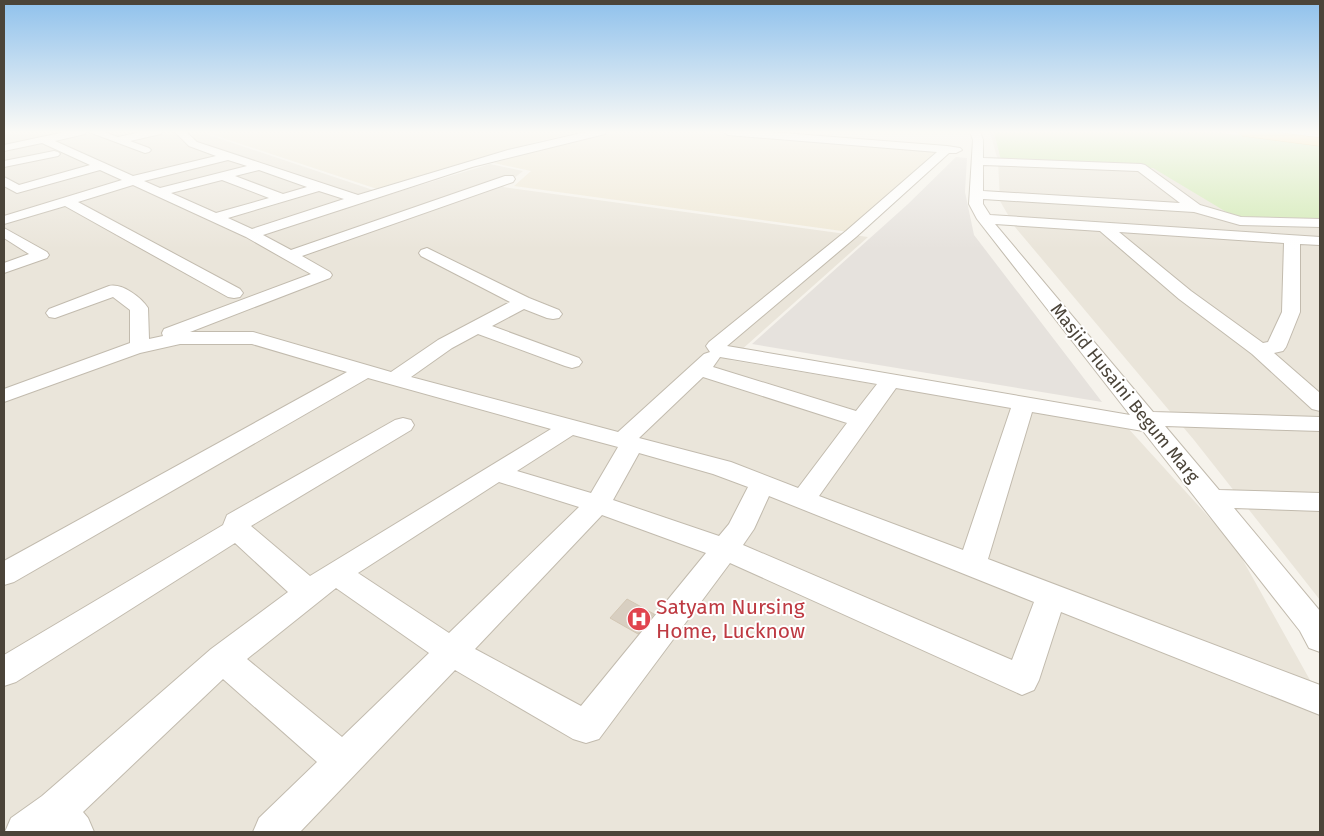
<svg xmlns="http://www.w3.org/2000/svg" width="1324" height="836" font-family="'Fira Sans',sans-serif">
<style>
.residential{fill:#eae5da}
.industrial{fill:#e6e2dd}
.education{fill:#efe8d6}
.green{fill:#d2eab5}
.building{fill:#d8cfc1;stroke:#d3c7b4}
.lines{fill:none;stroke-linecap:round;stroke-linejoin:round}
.minor-casing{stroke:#c2bbae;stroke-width:2}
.major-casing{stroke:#e6c16a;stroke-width:1}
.minor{fill:#fff;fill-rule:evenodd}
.major{fill:#ffe39c;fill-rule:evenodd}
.labels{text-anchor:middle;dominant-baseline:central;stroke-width:4;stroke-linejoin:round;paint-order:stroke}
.street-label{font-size:18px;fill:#4b4439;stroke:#fff}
.near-health-label{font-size:21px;fill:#be3a42;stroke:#fff;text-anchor:start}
</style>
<rect width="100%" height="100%" fill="#f6f3ec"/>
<g class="residential">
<polygon points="4,132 210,132 206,134 388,195 490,164 523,171 503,187 868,237 730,360 1127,427 1235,546 1320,698 1320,832 4,832"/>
<polygon points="990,132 1219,132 1320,146 1320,600 1194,440 1015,227 1000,201 998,161"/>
</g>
<polygon class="industrial" points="956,157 967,158 965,192 974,235 1102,402 752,344 908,204"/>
<g class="education">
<polygon points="221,132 579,132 536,142 380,190 214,135"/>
<polygon points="620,132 694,132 937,152 849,232 514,186 531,171 494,163 565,142"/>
</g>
<polygon class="green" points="994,132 1214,132 1320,146 1320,220 1238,219 1153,168 1001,160"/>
<polygon class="building" points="627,599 654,614 638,634 610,618"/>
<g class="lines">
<g class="minor-casing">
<g id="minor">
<path d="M65 132H86L85 134 55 141 133 176 216 156 189 146 175 132H186L197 142 358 195 508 150 586 132H606L605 134 472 167 263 235 291 250 505 176H513L515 179 513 182 302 256 330 272 332 275 330 278 190 332H253L391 372 438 340 510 302 421 256 419 253 421 250 427 248 529 298 559 310 562 314 559 318 553 319 547 318 524 309 492 326 579 358 582 362 579 366 572 368 565 366 478 334 452 348 411 377 618 432 704 354 710 352 706 346 709 342 846 231 937 152 728 135 723 132H770L947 146 960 148 962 150 956 153H949L856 237 727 346 1130 415 977 219 969 204 973 140 970 132H980L983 140V158L1141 164 1145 165 1200 205 1241 217 1320 219V227L1240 225 1194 212 983 199V204L990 215 1320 237V245L1300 244V312L1286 347 1283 351 1274 353 1320 393V411L1312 409 1252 354 1179 299 1100 231 995 224 1153 412 1320 417V431L1165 426 1219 490 1320 493V511L1234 508 1320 611V652L1309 648 1300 631 1143 431 1032 412 988 559 1320 685V715L1061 612 1039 680 1034 690 1022 695 730 563 599 739 586 743 573 739 455 670 300 832H253L259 818 317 762 223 679 83 812 88 818 94 832H5L11 818 42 796 211 649 288 592 235 543 16 682 4 686V655L223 525 227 515 395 420 403 418 411 420 414 425 411 430 251 526 310 576 551 429 368 378 14 582 4 585V561L347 372 252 344H180L140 353 4 402V389L130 343V310L113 297 55 318 49 317 46 313 49 309 109 286C122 283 141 297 148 308L149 339 163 336 162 333 164 329 311 274 246 237 133 185 78 202 240 289 243 293 240 297 234 298 228 297 65 206 4 224V216L122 180 100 170 17 193 4 186V177L19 185 90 165 42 143 4 151V145ZM228 160 247 166 160 188 144 181ZM983 165 1138 171 1180 203 983 191ZM259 170 307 187 283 194 235 176ZM222 180 269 198 216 213 171 193ZM319 191 344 199 252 229 228 218ZM1119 232 1284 243 1282 312 1268 342 1263 343 1191 291ZM720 357 877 384 856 411 713 367ZM703 377 847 423 798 488 731 462 639 438ZM896 388 1011 408 963 550 819 496ZM573 435 618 447 591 493 517 471ZM639 453 713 474 748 487 729 524 719 536 613 500ZM499 482 579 507 449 633 358 573ZM769 496 1034 602 1012 660 743 545 754 529ZM602 515 706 553 581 706 475 649ZM336 588 429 653 342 737 247 659Z"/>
<polygon points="89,132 104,132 118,137 141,132 162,132 161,134 130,141 149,148 151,150 149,152 145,153"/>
<polygon points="54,151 58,152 60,154 58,156 4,167 4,161"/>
<polygon points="4,228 47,252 49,255 47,258 4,273 4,263 29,254 4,238"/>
</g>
</g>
<g class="major-casing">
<polygon id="major" points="1237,132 1274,132 1320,138 1320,146 1243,136"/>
</g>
<use href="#minor" class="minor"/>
<use href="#major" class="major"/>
</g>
<linearGradient id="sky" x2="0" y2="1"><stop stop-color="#8fc1ec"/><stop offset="0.53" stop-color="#fbfaf6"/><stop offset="1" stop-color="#fbfaf6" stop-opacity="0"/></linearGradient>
<rect width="1324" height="249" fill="url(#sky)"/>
<defs>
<g id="hospital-disc" transform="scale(1.25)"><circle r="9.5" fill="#e0444e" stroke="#fff"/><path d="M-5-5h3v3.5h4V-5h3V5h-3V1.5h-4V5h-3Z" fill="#fff"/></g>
</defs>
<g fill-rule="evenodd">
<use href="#hospital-disc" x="639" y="619"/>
</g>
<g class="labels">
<g class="street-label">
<text transform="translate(1125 393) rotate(51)">Masjid Husaini Begum Marg</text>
</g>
<g class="near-health-label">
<text x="656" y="607">Satyam Nursing<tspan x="656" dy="24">Home, Lucknow</tspan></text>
</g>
</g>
<rect width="1324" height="836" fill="none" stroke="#4b4439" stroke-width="10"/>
</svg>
